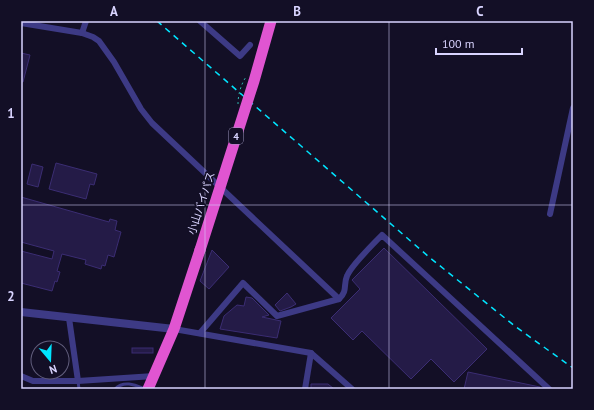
<svg xmlns="http://www.w3.org/2000/svg" width="594" height="410" font-family="'PT Sans','Noto Sans JP',sans-serif">
<style>
.building{fill:#241b47;stroke:#3b2d73}
.lines{fill:none;stroke-linecap:round;stroke-linejoin:round}
.service{stroke:#3d3a85;stroke-width:3}
.minor{stroke:#3d3a85;stroke-width:6}
.tertiary{stroke:#3d3a85;stroke-width:8}
.trunk{stroke:#e055d1;stroke-width:11}
.rail{stroke:#00e5ff;stroke-width:1.5;stroke-dasharray:6 5;stroke-linecap:butt}
.path-bridge{stroke:#2fb8b0;stroke-width:1;stroke-dasharray:2 3;stroke-linecap:butt}
.trunk-bridge{stroke:#e055d1;stroke-width:11}
.grid{fill:none;stroke:#d9d4ff;stroke-width:1;stroke-opacity:0.55}
.labels{text-anchor:middle;dominant-baseline:central;stroke-width:3.5;stroke-linejoin:round;paint-order:stroke}
.shield{fill:#130f26;stroke:#9e99be;stroke-width:1}
.shield-label{font-size:10px;font-weight:bold;fill:#d9d4ff}
.street-label{font-size:11px;fill:#d9d4ff;stroke:#130f26}
.neatline{fill:none;stroke:#d9d4ff;stroke-width:1.5}
.grid-label{font-size:13px;text-anchor:middle;font-weight:bold;fill:#d9d4ff}
</style>
<rect width="100%" height="100%" fill="#130f26"/>
<g class="building">
<polygon points="21,53 30,55 23,82 21,82"/>
<polygon points="56,163 97,174 94,185 90,184 86,199 49,189"/>
<polygon points="32,164 43,167 38,187 27,184"/>
<polygon points="21,197 109,222 110,219 117,221 115,230 121,232 114,257 108,255 105,266 102,265 101,269 85,264 86,260 62,254 57,271 60,272 57,282 55,281 52,291 21,283 21,251 52,259 54,251 21,242"/>
<polygon points="384,248 487,349 454,382 431,359 411,379 362,331 353,340 331,318 360,289 352,280"/>
<polygon points="212,250 229,267 209,289 200,281"/>
<polygon points="287,293 296,304 291,307 280,311 275,305"/>
<polygon points="246,297 252,298 269,315 262,317 281,321 277,338 220,329 224,316 237,305 244,306"/>
<rect x="132" y="348" width="21" height="5"/>
<polygon points="468,372 540,387 540,389 464,389"/>
<polygon points="311,384 328,384 334,389 311,389"/>
</g>
<g class="lines">
<g class="service">
<polyline points="78,381 79,389"/>
<path d="M115 389C124 380 135 385 145 389"/>
</g>
<g class="minor">
<polyline points="200,21 240,56 250,45"/>
<polyline points="21,23 82,33 93,37 99,41 114,62 141,109 152,123 339,299"/>
<polyline points="82,33 86,21"/>
<polyline points="550,214 573,108"/>
<polyline points="69,318 78,381"/>
<polyline points="174,329 311,353 352,389"/>
<path d="M200 333 243 283 277 316 339 299C348 291 343 285 347 276 351 266 373 244 382 235L549 389"/>
<polyline points="21,376 33,381 78,381 154,376"/>
<polyline points="305,389 311,353"/>
</g>
<polyline class="tertiary" points="21,312 174,329"/>
<polyline class="trunk" points="148,389 174,329 200,250"/>
<polyline class="rail" points="157,21 429,257 516,327 573,368"/>
<path class="path-bridge" d="M238 104C238 95 241 84 246 77"/>
<polyline class="trunk-bridge" points="200,250 254,81 271,21"/>
</g>
<path class="grid" d="M205 21V389M389 21V389M21 205H573"/>
<g class="labels">
<rect class="shield" x="229" y="128" width="14" height="16" rx="3"/>
<g class="shield-label">
<text x="236" y="136">4</text>
</g>
<g class="street-label">
<text transform="translate(201 203) rotate(-72)">小山バイパス</text>
</g>
</g>
<rect width="594" height="410" fill="none" stroke="#130f26" stroke-width="44"/>
<g transform="translate(50 360) rotate(161)"><circle r="19" fill="#130f26" stroke="#625e7d"/>
<path d="M0-3L7 15L0 10L-7 15Z" fill="#00e5ff"/>
<text y="-6" font-size="11" font-weight="bold" text-anchor="middle" fill="#d9d4ff">N</text>
</g>
<path d="M436 48v6h86v-6" fill="none" stroke="#d9d4ff" stroke-width="2"/>
<text x="442" y="48" font-size="12" fill="#d9d4ff" stroke="#130f26" stroke-width="3" paint-order="stroke">100 m</text>
<rect x="22" y="22" width="550" height="366" class="neatline"/>
<g class="grid-label">
<text x="114" y="16">A</text>
<text x="297" y="16">B</text>
<text x="480" y="16">C</text>
<text x="11" y="118">1</text>
<text x="11" y="301">2</text>
</g>
</svg>
